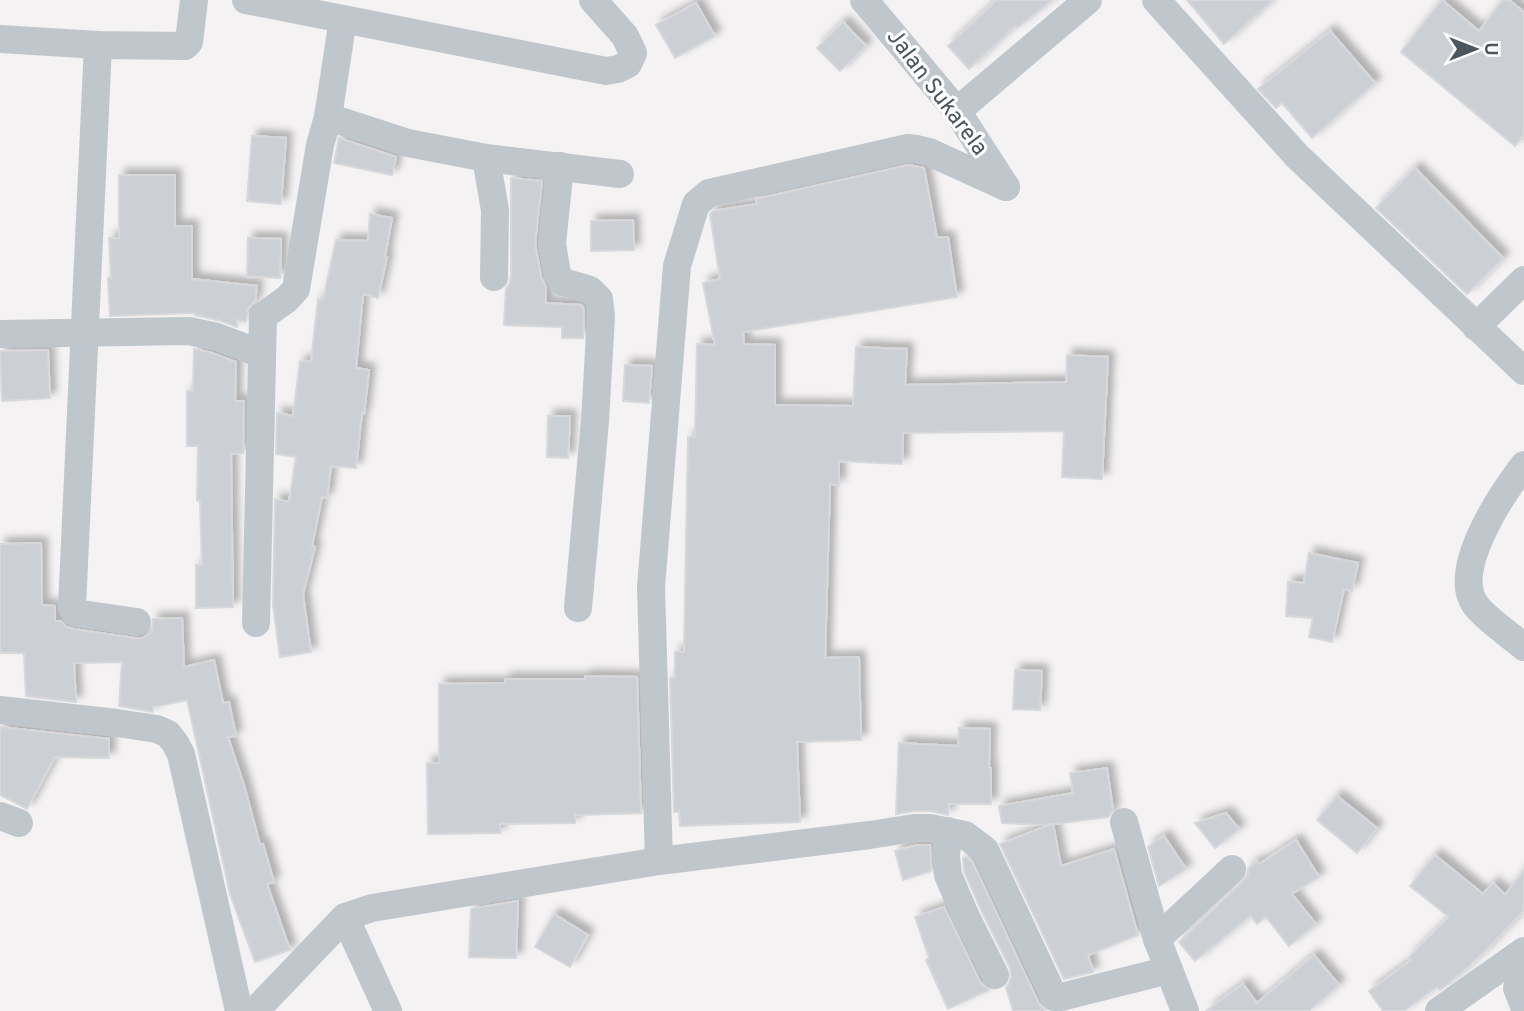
<svg xmlns="http://www.w3.org/2000/svg" width="1524" height="1011" font-family="Overpass,sans-serif">
<style>
.building{fill:#cccfd4;stroke:#d6d8dc;stroke-width:2;filter:url(#shadow)}
.lines{fill:none;stroke-linecap:round;stroke-linejoin:round}
.street{stroke:#bfc7cd;stroke-width:28}
.labels{text-anchor:middle;dominant-baseline:central;stroke-width:6;stroke-linejoin:round;paint-order:stroke}
.street-label{font-size:23px;fill:#4b565e;stroke:#fff}
</style>
<defs>
<filter id="shadow"><feDropShadow dx="6" dy="-6" stdDeviation="3.5" flood-color="#0004"/></filter>
</defs>
<rect width="100%" height="100%" fill="#f4f2f2"/>
<g class="building">
<polygon points="997,0 1052,0 1017,28 1015,26 969,69 948,46"/>
<polygon points="1187,0 1273,0 1224,44"/>
<polygon points="1442,0 1479,31 1503,0 1509,0 1524,12 1524,135 1515,146 1401,52"/>
<polygon points="696,3 715,36 675,58 656,25"/>
<polygon points="843,22 866,46 840,71 817,48"/>
<polygon points="1330,31 1375,83 1312,138 1282,103 1276,108 1258,89"/>
<polygon points="252,136 286,138 281,204 247,201"/>
<polygon points="339,138 396,157 392,175 334,163"/>
<polygon points="909,165 924,168 937,238 948,237 957,297 743,332 744,344 775,345 775,405 853,406 856,347 907,349 905,385 1066,382 1067,355 1108,357 1102,479 1062,477 1064,431 903,433 902,464 839,461 839,485 830,484 825,658 859,657 861,740 797,742 800,822 680,826 679,811 674,812 670,678 675,678 675,652 684,652 688,437 695,437 697,344 715,345 703,283 720,279 710,214 713,211 757,204 756,199"/>
<polygon points="1415,168 1503,258 1467,294 1376,208"/>
<polygon points="119,175 175,175 175,226 192,226 192,279 257,286 255,301 248,309 246,321 237,320 237,327 221,321 195,315 195,313 110,316 108,278 111,278 109,238 119,238"/>
<polygon points="511,178 542,181 535,243 541,277 546,287 546,303 581,305 583,307 584,317 583,338 562,338 562,327 504,325 506,288 509,285 511,277"/>
<polygon points="370,214 392,218 385,257 387,257 378,298 363,294 356,368 369,370 364,414 362,413 356,468 331,466 327,498 322,497 312,546 315,547 303,595 311,652 280,657 273,605 275,499 289,502 296,457 276,454 277,413 293,416 300,361 311,362 318,299 323,300 336,240 368,241"/>
<polygon points="633,220 634,250 591,251 591,221"/>
<polygon points="248,238 281,239 280,278 247,276"/>
<polygon points="194,349 212,353 236,362 235,401 244,401 243,453 231,454 233,607 196,608 196,565 202,565 200,501 197,500 198,446 187,446 187,391 193,391"/>
<polygon points="48,350 50,398 2,401 0,351"/>
<polygon points="625,365 652,366 649,403 623,401"/>
<polygon points="548,416 570,416 568,458 547,457"/>
<polygon points="41,543 42,605 55,606 55,621 61,621 66,627 73,629 135,638 143,638 152,632 153,619 182,618 184,667 214,660 223,703 229,702 236,736 228,737 244,785 260,845 263,844 274,882 267,884 290,950 255,962 230,894 187,700 153,707 153,712 119,706 122,662 74,663 76,702 26,696 24,653 0,653 0,544"/>
<polygon points="1309,553 1358,563 1352,591 1344,589 1332,642 1309,637 1313,618 1286,616 1288,582 1304,583"/>
<polygon points="1015,670 1042,671 1040,710 1013,709"/>
<polygon points="585,676 637,677 641,813 575,815 575,823 500,824 500,833 428,834 427,763 439,763 439,684 505,683 505,679 585,679"/>
<polygon points="0,727 109,739 109,758 55,757 27,809 0,795"/>
<polygon points="959,728 990,729 989,768 991,768 991,804 949,804 948,815 930,811 914,811 896,814 899,743 958,746"/>
<polygon points="1107,768 1113,810 1108,817 1053,824 1061,866 1114,849 1138,935 1088,955 1093,972 1064,979 1000,844 1052,824 1043,825 1002,823 999,806 1073,793 1070,773"/>
<polygon points="1337,796 1377,828 1357,853 1317,820"/>
<polygon points="1226,813 1239,829 1215,848 1195,823"/>
<polygon points="1164,836 1186,869 1159,886 1148,847"/>
<polygon points="1296,840 1319,877 1292,894 1316,924 1289,946 1266,917 1257,924 1250,916 1195,961 1179,942 1243,881 1248,874 1248,869 1257,861 1259,864"/>
<polygon points="917,845 930,845 931,871 903,880 895,851"/>
<polygon points="1435,855 1483,894 1493,883 1505,895 1524,870 1524,910 1484,952 1451,982 1440,990 1437,987 1404,1011 1383,1011 1369,991 1411,960 1408,958 1449,917 1410,886"/>
<polygon points="966,857 972,861 1039,1004 1046,1011 1013,1011 1006,987 1009,984 1011,977 1010,968 981,910 964,871 963,858"/>
<polygon points="518,901 516,958 469,957 471,909"/>
<polygon points="944,907 980,982 989,990 948,1009 926,960 929,958 915,917"/>
<polygon points="554,914 588,935 570,967 535,947"/>
<polygon points="1314,955 1339,985 1309,1011 1206,1011 1243,984 1257,1003"/>
</g>
<g class="lines">
<g class="street">
<polyline points="246,0 343,19 328,117 320,145 296,289 287,299 263,316 256,623"/>
<polyline points="864,0 957,111 1006,187"/>
<polyline points="1156,0 1297,156 1524,371"/>
<polyline points="343,19 606,71 618,69 628,64 633,53 625,36 593,0"/>
<polyline points="0,39 98,45 185,46 189,42 194,0"/>
<polyline points="98,45 72,607 75,613 137,622"/>
<polyline points="957,111 1088,0"/>
<polyline points="328,117 408,143 486,158 620,174"/>
<polyline points="486,158 495,210 494,277"/>
<polyline points="560,166 552,244 557,274 563,282 590,290 599,299 601,316 595,421 578,608"/>
<polyline points="1476,327 1524,280"/>
<polyline points="0,334 189,331 217,337 262,354"/>
<path d="M1524 465C1502 494 1447 574 1478 608 1489 621 1510 635 1524 647"/>
<polyline points="0,710 117,723 157,729 168,734 175,743 181,754 239,1011"/>
<polyline points="0,816 19,823"/>
<polyline points="1124,822 1157,939 1185,1011"/>
<polyline points="948,831 946,857 948,875 966,917 995,975"/>
<polyline points="659,861 651,587 677,266 696,204 709,193 908,148 917,149 929,152 1006,187"/>
<polyline points="345,917 388,1011"/>
<polyline points="1157,939 1232,869"/>
<polyline points="1524,982 1517,988 1524,1006"/>
<polyline points="255,1011 345,917 372,908 659,861 870,835 914,828 930,828 965,835 985,850 1054,997 1057,998 1169,970"/>
<polyline points="1439,1011 1524,951"/>
</g>
</g>
<g class="labels">
<g class="street-label">
<text transform="translate(936 93) rotate(53)">Jalan Sukarela</text>
</g>
</g>
<g transform="translate(1475 49) rotate(90)" stroke="#ffffff" stroke-width="5" paint-order="stroke">
<path d="M0-5L12 26L0 18L-12 26Z" fill="#4b565e"/>
<text y="-10" font-size="19" font-weight="bold" text-anchor="middle" fill="#4b565e">U</text>
</g>
</svg>
